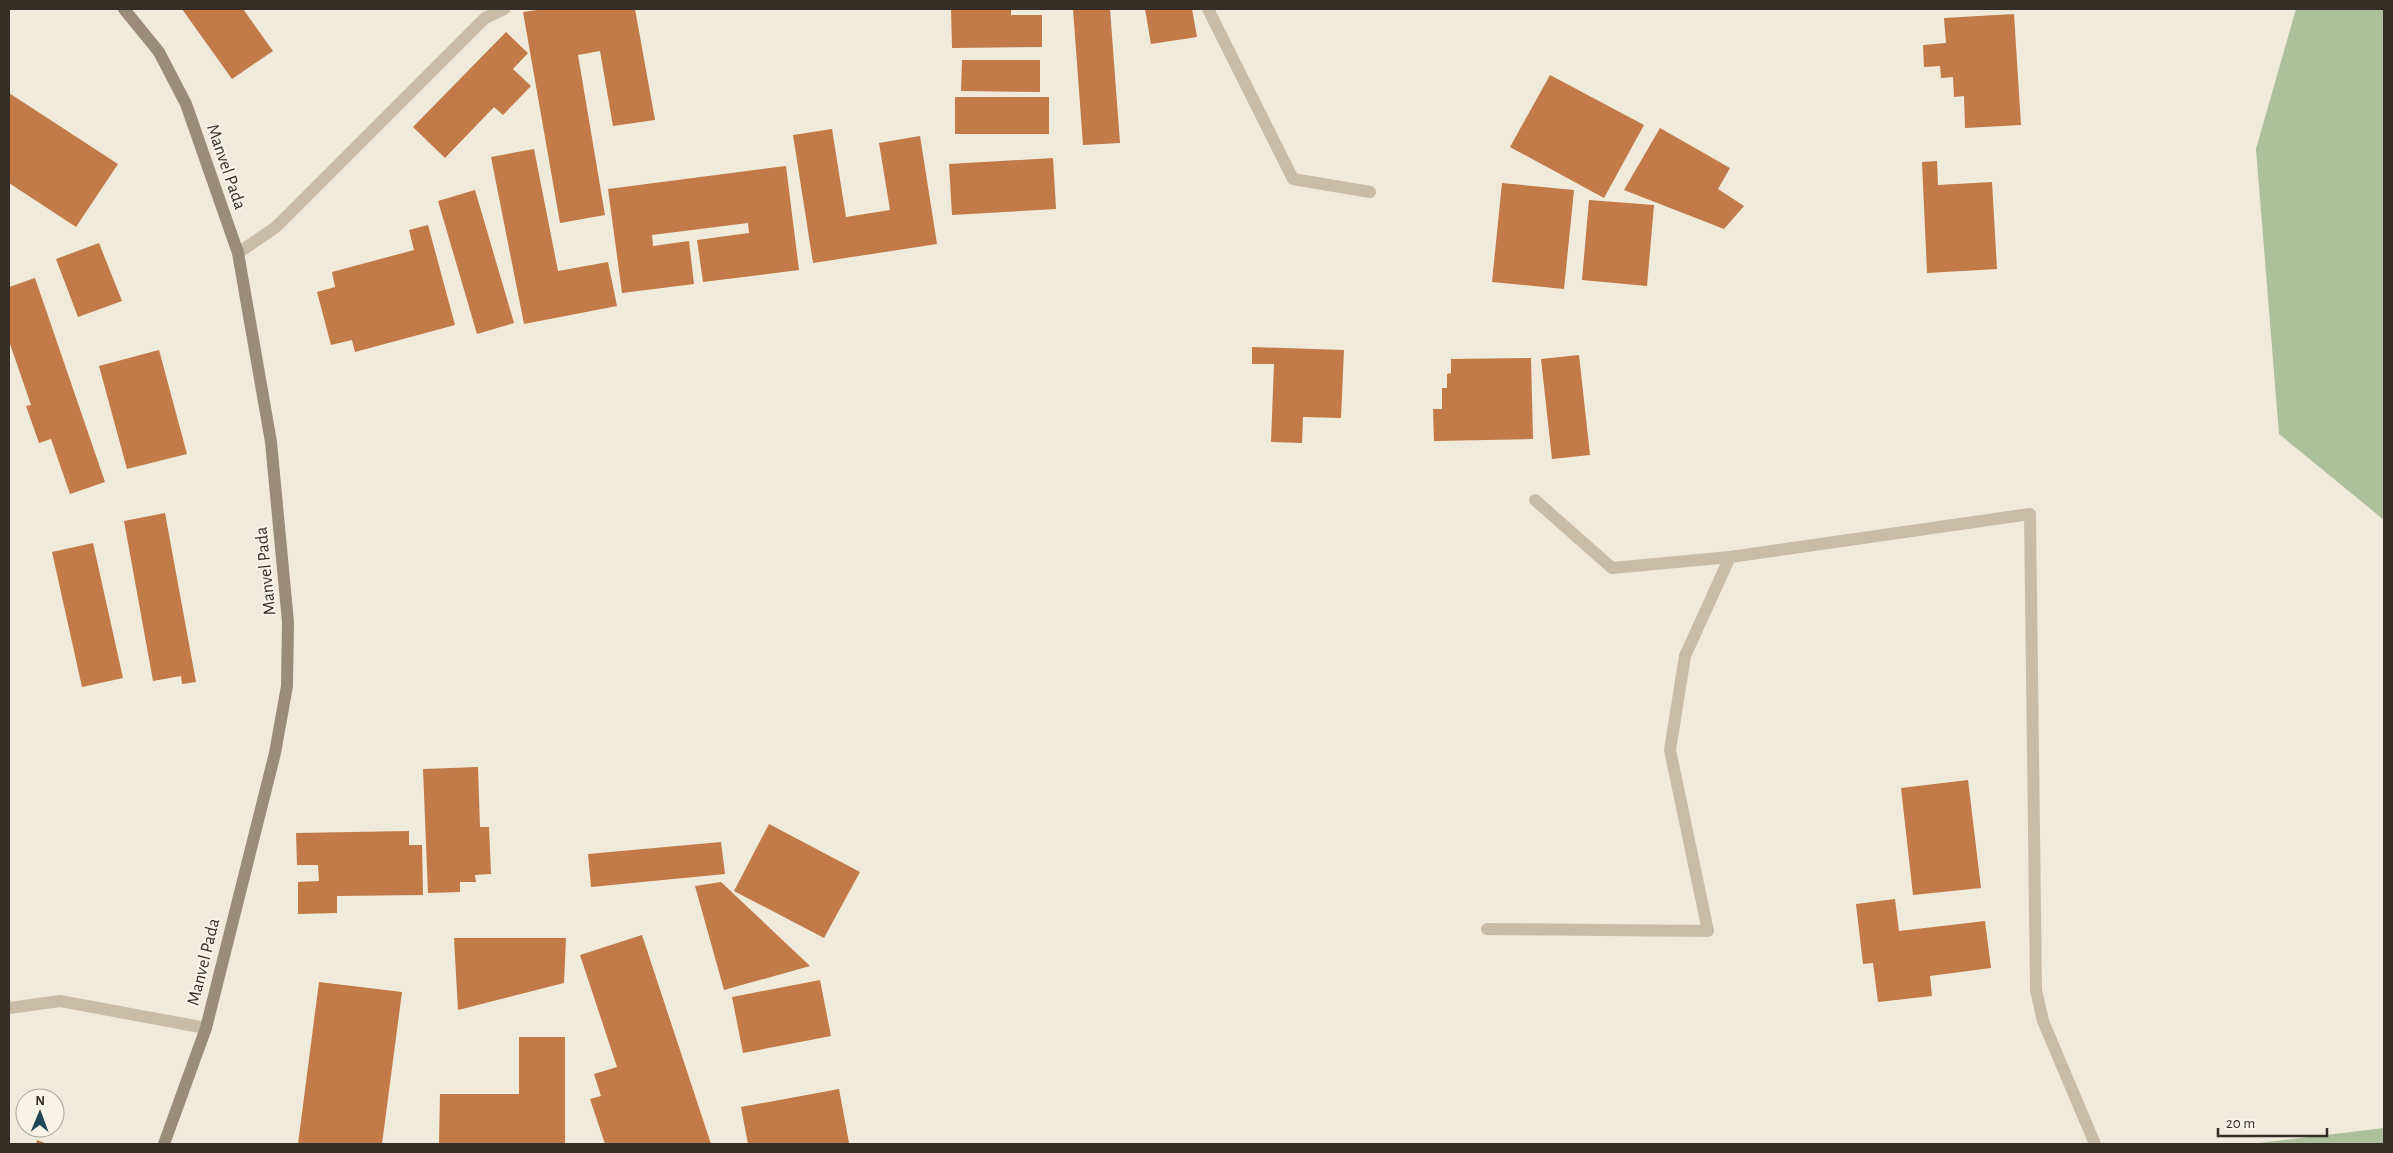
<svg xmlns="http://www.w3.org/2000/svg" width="2393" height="1153" font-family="'Alegreya Sans',sans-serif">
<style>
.green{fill:#adbf9b}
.building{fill:#c17a48}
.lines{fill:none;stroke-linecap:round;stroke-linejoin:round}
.street{stroke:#c8bca7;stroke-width:12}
.secondary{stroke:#9b8b79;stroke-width:12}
.labels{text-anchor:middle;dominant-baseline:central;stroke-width:4;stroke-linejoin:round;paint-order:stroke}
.street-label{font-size:18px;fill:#352e27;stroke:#f8f3e7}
</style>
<rect width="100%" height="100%" fill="#f0eada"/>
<g class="green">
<polygon points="2296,9 2384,9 2384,520 2279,434 2256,149"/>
<polygon points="2384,1128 2384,1144 2250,1144"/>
</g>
<g class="building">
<polygon points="182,9 243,9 273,51 232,79"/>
<polygon points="544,9 635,9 655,120 613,126 600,51 578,55 605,215 560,223 523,12"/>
<polygon points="951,9 1011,9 1011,15 1042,15 1042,47 952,48"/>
<polygon points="1073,9 1110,9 1120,143 1083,145"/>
<polygon points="1145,9 1192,9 1197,37 1151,44"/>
<polygon points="2014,14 2021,125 1965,128 1964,96 1954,97 1953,77 1941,78 1940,66 1924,67 1923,45 1946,43 1944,18"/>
<polygon points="506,32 528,53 513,69 531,86 503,115 494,107 445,158 413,127"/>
<polygon points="962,60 1040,60 1040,92 961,91"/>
<polygon points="1550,75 1644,125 1604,198 1510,147"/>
<polygon points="9,93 118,164 76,227 9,183"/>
<rect x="955" y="97" width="94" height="37"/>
<polygon points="1660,128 1730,168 1718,189 1744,206 1724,229 1624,190"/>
<polygon points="832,129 846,217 890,210 879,143 920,136 937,244 813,263 793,135"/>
<polygon points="534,149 558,271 608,262 617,306 524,324 491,157"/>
<polygon points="1053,158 1056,209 952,215 949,164"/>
<polygon points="1937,161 1938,185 1992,182 1997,269 1927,273 1922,162"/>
<polygon points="786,166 799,270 703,282 697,240 749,233 748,223 652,235 653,246 689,241 694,284 622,293 608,189"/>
<polygon points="1502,183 1574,190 1564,289 1492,282"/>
<polygon points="475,190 514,323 477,334 438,201"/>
<polygon points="1589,200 1654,205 1647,286 1582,280"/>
<polygon points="428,225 455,325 355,352 352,340 331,345 317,292 335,287 332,272 414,250 409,230"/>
<polygon points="99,243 122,301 78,317 56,259"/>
<polygon points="35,278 105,482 70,494 51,439 39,443 26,406 31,405 9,341 9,287"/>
<polygon points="1252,347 1344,350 1341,418 1303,417 1302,443 1271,442 1274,364 1252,364"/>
<polygon points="159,350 187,454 127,469 99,366"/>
<polygon points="1579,355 1590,455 1552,459 1541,359"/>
<polygon points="1531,358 1533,439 1434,441 1433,409 1442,409 1442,388 1447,388 1447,374 1451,373 1451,359"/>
<polygon points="165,513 196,682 182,684 181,676 153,681 124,521"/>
<polygon points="93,543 123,678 82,687 52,552"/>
<polygon points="478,767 480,827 489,827 491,874 475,875 476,882 460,882 460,892 428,893 423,769"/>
<polygon points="1968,780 1981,888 1913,895 1901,788"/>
<polygon points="769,824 860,872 824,938 734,891"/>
<polygon points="409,831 409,845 422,845 423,895 337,896 337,913 298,914 298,882 319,881 318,865 297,865 296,833"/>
<polygon points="721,842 725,874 591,887 588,854"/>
<polygon points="721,882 810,966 724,990 695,886"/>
<polygon points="1895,899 1899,931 1985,921 1991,968 1930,976 1932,996 1878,1002 1873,963 1863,964 1856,904"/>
<polygon points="642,935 711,1144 605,1144 590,1099 601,1096 594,1074 617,1067 580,955"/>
<polygon points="454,938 566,938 564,983 458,1010"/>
<polygon points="820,980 831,1036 743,1053 732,997"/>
<polygon points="319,982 402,992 382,1144 298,1144"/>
<polygon points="519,1037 565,1037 565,1143 439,1143 440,1094 519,1094"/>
<polygon points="839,1089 849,1143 748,1144 741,1107"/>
<polygon points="37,1140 48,1144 36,1144"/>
</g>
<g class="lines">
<g class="street">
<polyline points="1208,9 1293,179 1370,192"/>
<polyline points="238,253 276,227 485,18 504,9"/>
<polyline points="1535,500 1612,568 1730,557"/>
<polyline points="1487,929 1708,931 1670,750 1685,656 1730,557 2030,514 2036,990 2043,1021 2095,1144"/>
<polyline points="9,1008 60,1001 206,1028"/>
</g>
<polyline class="secondary" points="124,9 159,52 186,104 238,253 271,442 288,622 287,686 275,753 206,1028 164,1144"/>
</g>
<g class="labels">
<g class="street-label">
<text transform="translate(226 167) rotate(71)">Manvel Pada</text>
<text transform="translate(266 571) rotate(-96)">Manvel Pada</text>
<text transform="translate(204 962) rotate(-76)">Manvel Pada</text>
</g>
</g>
<rect width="2393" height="1153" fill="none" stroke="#352e27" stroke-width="20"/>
<g transform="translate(40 1113) rotate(1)"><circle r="24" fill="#f8f3e7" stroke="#aaa49a"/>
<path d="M0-4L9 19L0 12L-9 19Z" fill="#1f4854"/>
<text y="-8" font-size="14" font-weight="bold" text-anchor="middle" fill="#352e27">N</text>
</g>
<path d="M2218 1128v8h109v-8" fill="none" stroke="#352e27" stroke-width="2.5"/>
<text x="2226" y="1128" font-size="15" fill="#352e27" stroke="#f8f3e7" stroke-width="4" paint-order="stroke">20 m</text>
</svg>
